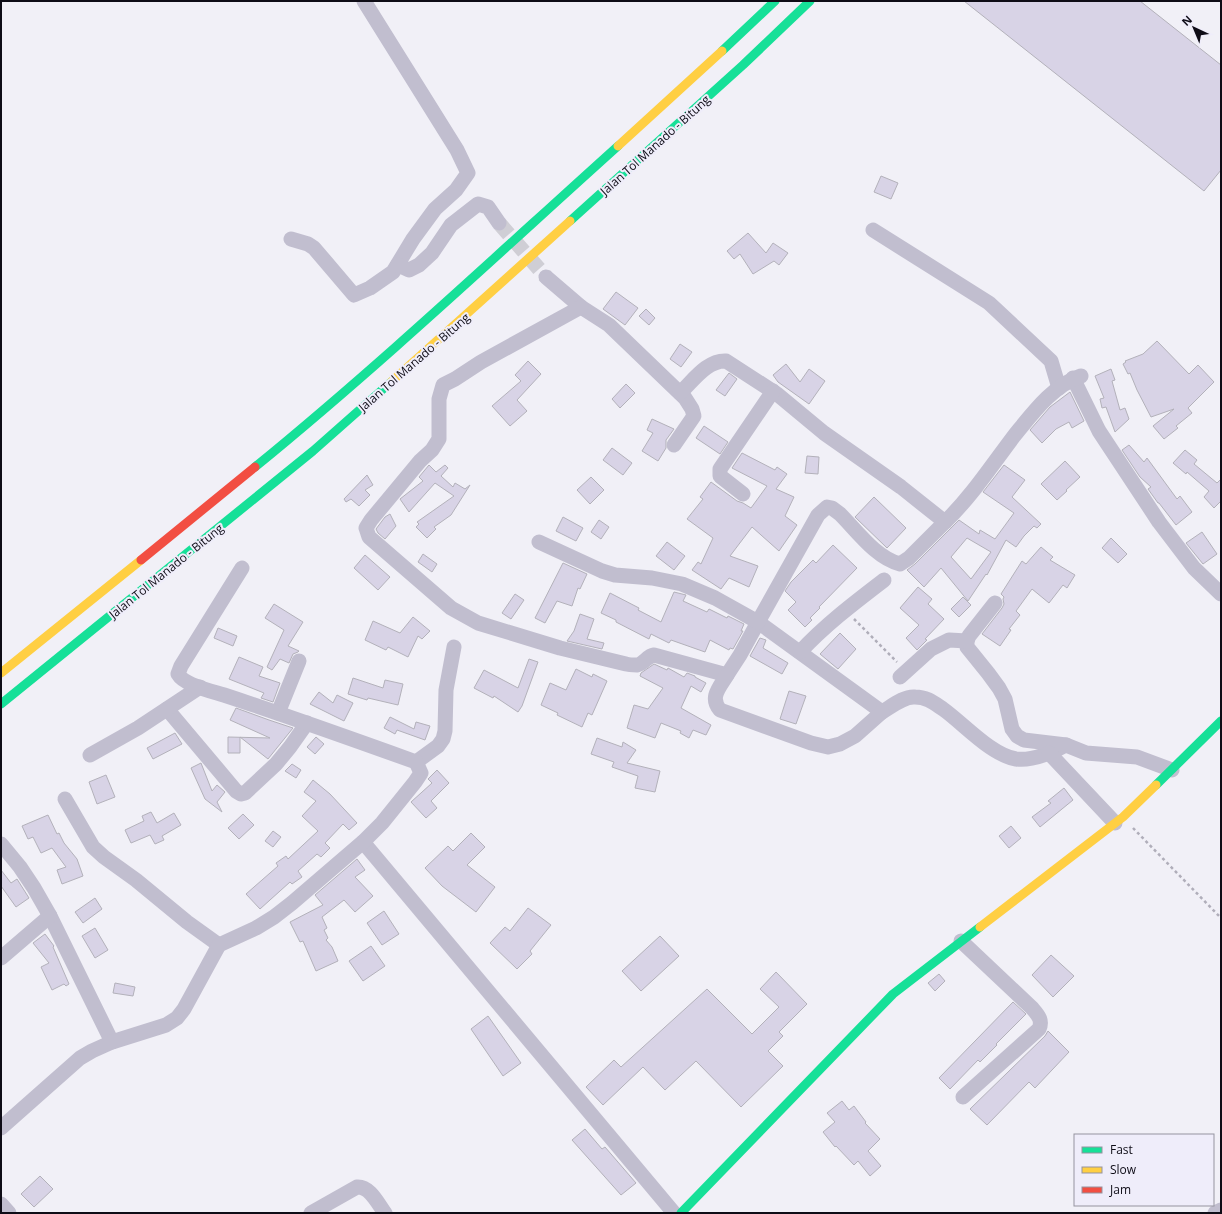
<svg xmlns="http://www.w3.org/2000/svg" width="1222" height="1214" font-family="'Open Sans',sans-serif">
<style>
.building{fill:#d8d3e6;stroke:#b3b1ba;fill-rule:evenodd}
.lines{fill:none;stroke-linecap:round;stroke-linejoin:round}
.street-tunnel{stroke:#cfced5;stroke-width:15;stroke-dasharray:15 8;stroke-linecap:butt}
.path{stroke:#b0aeba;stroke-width:2.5;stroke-dasharray:3 3;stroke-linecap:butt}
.street{stroke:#c1becf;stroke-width:15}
.fast{stroke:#16e098;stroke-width:9}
.slow{stroke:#ffcf43;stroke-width:9}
.jam{stroke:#f24e42;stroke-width:9}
.labels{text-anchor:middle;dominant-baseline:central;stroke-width:4;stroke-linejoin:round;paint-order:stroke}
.street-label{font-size:12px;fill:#0e0c16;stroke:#efedfa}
</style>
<rect width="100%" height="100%" fill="#f1f0f7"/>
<g class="building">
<polygon points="964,1 1140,1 1221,65 1221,170 1204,191"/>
<polygon points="881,176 898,183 891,199 874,192"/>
<polygon points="748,233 766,253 773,243 788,253 779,265 774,261 753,274 740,254 734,259 727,251"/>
<polygon points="616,292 638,308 625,325 603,309"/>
<polygon points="646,309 655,318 649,325 639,316"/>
<polygon points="1157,341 1189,374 1198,365 1214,382 1188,408 1192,413 1176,426 1178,428 1164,439 1153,426 1174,409 1151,417 1137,390 1130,373 1128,374 1123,364 1126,362 1125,361 1143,354"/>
<polygon points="680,344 692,352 681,367 670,359"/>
<polygon points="528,361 541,374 517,400 527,411 510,426 492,406 521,381 515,375"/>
<polygon points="786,364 800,382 809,369 825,381 809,404 778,382 773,375"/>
<polygon points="1111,369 1115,380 1112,381 1120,410 1125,408 1129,419 1115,432 1106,407 1102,408 1100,399 1104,398 1095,376"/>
<polygon points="729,373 737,379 725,396 716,390"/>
<polygon points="626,384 635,393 620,408 612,399"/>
<polygon points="1070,392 1084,421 1072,428 1069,422 1056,429 1042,443 1030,430 1050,407"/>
<polygon points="652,419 674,429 666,440 666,448 658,461 642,451 653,433 647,430"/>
<polygon points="704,426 728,442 720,454 696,438"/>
<polygon points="1129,445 1144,462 1147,458 1177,499 1180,496 1192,512 1176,525 1159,503 1158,503 1148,489 1151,487 1140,477 1122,450"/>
<polygon points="612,448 632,463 623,475 603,460"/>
<polygon points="1185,450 1197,460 1194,464 1217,483 1221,479 1221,501 1214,508 1204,497 1209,491 1187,472 1186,474 1173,463"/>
<polygon points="742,453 775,470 777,467 787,474 776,489 794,497 785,516 797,525 779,551 752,527 730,556 758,566 749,587 729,578 721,589 692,570 698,562 701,564 713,538 687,519 703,499 700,497 711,482 737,501 743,503 751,508 767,486 732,468"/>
<polygon points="807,456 819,457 818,474 805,473"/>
<polygon points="1065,461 1080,477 1066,490 1067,491 1057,500 1041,484"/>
<polygon points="429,465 436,472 445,465 448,468 441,476 453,487 455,483 465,489 470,485 451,515 434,527 436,529 427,538 416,527 419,524 417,522 454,496 435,483 409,512 400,499 423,481 419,477"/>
<path d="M1004 465 1025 480 1012 497 1041 524 1037 528 1034 526 1024 536 1016 547 1006 540 987 575 986 574 968 601 941 568 924 587 907 570 915 564 959 520 979 534 980 530 995 539 1014 513 983 492ZM967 538 991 552 971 579 951 557Z"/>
<polygon points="367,475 373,485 365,490 370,495 359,506 351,499 346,502 344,499"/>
<polygon points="591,477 604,490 590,504 577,490"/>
<polygon points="874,497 906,528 887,548 855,517"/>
<polygon points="390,514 396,526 385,539 378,533 376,529 385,517"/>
<polygon points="563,517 583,528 576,541 556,531"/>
<polygon points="599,520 609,527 601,539 591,532"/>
<polygon points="1202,532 1217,554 1203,564 1186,543"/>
<polygon points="1111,538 1127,554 1118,563 1102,548"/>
<polygon points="667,542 685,556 674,570 656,556"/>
<polygon points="833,545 857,568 819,607 820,608 810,618 812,620 805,627 788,610 796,602 785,591 791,582 813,560 816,563"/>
<polygon points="1041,547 1053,557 1050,560 1075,575 1067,588 1063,585 1049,603 1032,589 1016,611 1020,615 1009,629 1011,630 1000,646 982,634 1002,608 1004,604 1003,599 1004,597 1001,594 1022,561 1026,564"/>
<polygon points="423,554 437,564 432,572 418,562"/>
<polygon points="365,555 390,577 378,590 354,568"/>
<polygon points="563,563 587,574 580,589 578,588 572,606 557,601 545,623 535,618"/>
<polygon points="918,587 932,599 928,604 944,619 925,639 927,640 917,650 906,638 919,625 900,608"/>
<polygon points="674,592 686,595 683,601 707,612 709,609 727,618 728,616 744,624 741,631 743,631 733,649 730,648 729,650 710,640 705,652 671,640 669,643 651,634 649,639 616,622 616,620 601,613 610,593 639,608 638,610 661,622"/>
<polygon points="515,594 524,600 511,619 502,613"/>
<polygon points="963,597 971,605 959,617 951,609"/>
<polygon points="274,604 303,622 288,646 299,651 298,652 293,654 289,663 280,659 272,670 267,667 284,630 265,618"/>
<polygon points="580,614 594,619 587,639 604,643 602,649 567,641 574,631"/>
<polygon points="413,617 430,631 422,639 418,636 408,657 388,647 386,650 365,640 373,621 400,633"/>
<polygon points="218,628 237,636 233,646 214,638"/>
<polygon points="840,633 856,649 838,669 820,654"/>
<polygon points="760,638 766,640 763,648 788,663 782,674 750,656"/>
<polygon points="239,657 263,667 259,676 280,683 273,702 261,698 264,693 229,679"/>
<polygon points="529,659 538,662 522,706 518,712 494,696 493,698 474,688 484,670 518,688"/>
<polygon points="654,664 667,670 668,668 684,677 687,673 695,676 695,677 706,683 701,692 691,686 681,708 711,725 706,735 693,730 689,738 680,733 681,731 661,723 655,738 627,728 634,705 648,709 663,688 640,676 641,673"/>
<polygon points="576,669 592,677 593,674 607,681 592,715 588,713 582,727 557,715 558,713 541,705 550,683 566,690"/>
<polygon points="353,678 383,688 385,680 403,684 398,705 368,698 367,700 348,694"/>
<polygon points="789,691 806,696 796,724 780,719"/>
<polygon points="319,692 333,703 337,695 353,703 344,721 310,704"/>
<polygon points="236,708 269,720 293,728 268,759 240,737 240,753 228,753 228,737 270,738 230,720"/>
<polygon points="390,717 414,729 416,722 430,726 425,740 397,730 395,734 384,728"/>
<polygon points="175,733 182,744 153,759 147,748"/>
<polygon points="316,737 324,744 315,754 307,747"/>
<polygon points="597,738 622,747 623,742 636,750 627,763 660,771 655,792 635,788 638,776 612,767 614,762 591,754"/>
<polygon points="201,763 212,791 217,785 225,792 217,802 222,812 205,799 191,768"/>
<polygon points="292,764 301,770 296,778 285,771"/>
<polygon points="437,770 449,783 431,801 437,808 426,818 411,802 432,783 428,779"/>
<polygon points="106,775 115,797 97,804 89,782"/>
<polygon points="313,780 330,794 357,823 349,830 343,824 325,843 330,848 321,857 317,854 298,871 302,877 292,884 290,882 260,909 246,894 278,866 276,863 286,856 288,859 318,831 302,816 316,801 304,792"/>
<polygon points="1064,788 1073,800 1040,827 1032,817 1051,803 1048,801"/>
<polygon points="151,812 157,823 174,813 181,825 162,836 164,840 155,844 150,835 131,843 125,830 144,821 142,816"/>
<polygon points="243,814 254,825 239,839 228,828"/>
<polygon points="48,815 57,834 59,833 64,843 77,859 83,876 62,884 57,870 66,867 52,848 41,853 33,837 28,839 22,826"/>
<polygon points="1011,826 1021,838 1009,848 999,836"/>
<polygon points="273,831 281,837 273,847 265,841"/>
<polygon points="471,833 485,847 467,865 495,887 476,912 442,886 425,868 448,846 453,851"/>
<polygon points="357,859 365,870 355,877 373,896 355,912 344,900 322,917 327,928 324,930 328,938 326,940 332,947 338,961 316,971 303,941 300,942 290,922 323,905 315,895"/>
<polygon points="1,870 11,883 17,879 29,898 16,907 1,886"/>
<polygon points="95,898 102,909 83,923 75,912"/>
<polygon points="528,908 551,925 530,951 532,954 517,969 490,943 505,927 510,931"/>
<polygon points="384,911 399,934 382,945 367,923"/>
<polygon points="95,928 108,950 95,958 82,936"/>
<polygon points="45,934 54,946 53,947 69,984 66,986 64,984 52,990 41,967 49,963 33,943"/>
<polygon points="660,936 679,956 641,991 622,971"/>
<polygon points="371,946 385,966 363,981 349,961"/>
<polygon points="1051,955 1074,976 1053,997 1032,975"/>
<polygon points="776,972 807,1004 779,1032 783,1036 768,1051 783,1066 741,1107 696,1061 665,1090 643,1067 603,1105 586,1087 614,1060 621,1067 707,989 752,1034 779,1007 760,989"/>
<polygon points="939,974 945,981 935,991 928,983"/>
<polygon points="115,983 135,987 133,996 113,993"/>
<polygon points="1013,1002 1026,1014 996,1044 997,1045 980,1062 978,1060 950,1089 939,1078"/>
<polygon points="488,1016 521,1063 503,1076 471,1029"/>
<polygon points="1048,1031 1069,1052 1035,1088 1029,1082 987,1125 970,1109 1045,1036"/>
<polygon points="842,1101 849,1110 854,1106 866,1122 865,1123 880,1139 868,1151 881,1166 870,1176 858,1161 854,1165 836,1146 835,1147 823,1132 835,1122 827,1113"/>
<polygon points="585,1129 602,1149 605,1147 636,1183 621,1195 572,1140"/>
<polygon points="40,1176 53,1189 34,1207 21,1194"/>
</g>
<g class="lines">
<polyline class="street-tunnel" points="499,223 546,277"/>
<g class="path">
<polyline points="854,619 897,662"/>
<polyline points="1133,828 1221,918"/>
</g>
<g class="street">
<polyline points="873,230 989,303 1051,361 1059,388"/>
<polyline points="291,239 308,244 314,248 354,295 370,288 393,272 413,239 435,209 456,190 468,173 457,150 364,1"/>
<polyline points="398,265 409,270 419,265 432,253 451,225 478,204 488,207 499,223"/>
<polyline points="546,277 581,307 609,325 685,398 692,409 694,416 674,445"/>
<path d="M581 307 481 362 455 379 443 385 439 399V439L432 450 420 461 371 520 366 528 369 537 451 608 478 623 560 648 626 664C629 665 633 665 637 665 644 664 647 656 654 655L727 675 740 655 758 622 882 712C892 706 904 696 915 697 927 697 934 703 943 709 964 724 991 755 1016 759 1032 761 1053 752 1066 745"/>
<polyline points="1073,378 1099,431 1159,522 1194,568 1221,594"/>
<path d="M680 393C693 381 707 360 726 361L777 394 824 433 901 487 945 522C971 497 992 465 1014 436 1032 414 1053 385 1081 376"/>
<polyline points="743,494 720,476 720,469 773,391"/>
<path d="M539 542 602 571 615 575 652 578 682 584 715 598 758 622 818 515 827 507 832 508 840 514C857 531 876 558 900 564L909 558 945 522"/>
<polyline points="995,603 969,636 967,641 967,647 988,673 999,688 1005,699 1012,729 1017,736 1024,740 1066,745 1086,753 1137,757 1172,770"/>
<path d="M800 652C825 625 854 603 884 580"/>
<path d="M727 675C720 687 709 697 720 710L811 743 828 747 840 744 855 736 882 712"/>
<polyline points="900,677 931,649 949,640 967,641"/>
<polyline points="167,709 236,791 241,794 245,793 276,764 290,747 307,723"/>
<polyline points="278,713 299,661"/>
<polyline points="1049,753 1115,823"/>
<polyline points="90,755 138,728 200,687"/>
<polyline points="416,762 438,746 443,739 445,731 446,690 454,647"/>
<polyline points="65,799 93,847 104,857 136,880 187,922 219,945"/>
<polyline points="363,842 674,1213"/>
<polyline points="1,844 20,867 34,888 50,916 112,1042"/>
<path d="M961 941 1032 1008C1038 1015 1043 1020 1039 1029L963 1097"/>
<polyline points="1,958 50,916"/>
<path d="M1 1128 80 1058 92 1051 112 1042 166 1025 177 1018 184 1009 219 945 256 928 274 917 292 903 363 842 382 823 415 782 421 773 416 762C352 739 288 716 224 695 211 691 184 685 178 674L181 666 242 568"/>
<polyline points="1,1204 9,1213"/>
<path d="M311 1213 357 1187C370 1186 378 1204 385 1213"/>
<polyline points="1215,1213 1221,1210"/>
</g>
<g class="fast">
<polyline points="722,51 775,1"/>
<polyline points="570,221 743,65 810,1"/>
<path d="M255 467C380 365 498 254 618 146"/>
<polyline points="1,704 313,451 391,382"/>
<polyline points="1156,785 1221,721"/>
<polyline points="681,1213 893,994 980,927"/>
</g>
<g class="slow">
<polyline points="618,146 722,51"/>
<polyline points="391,382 570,221"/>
<polyline points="1,673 141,560"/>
<polyline points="980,927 1123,817 1156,785"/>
</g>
<polyline class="jam" points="141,560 255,467"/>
</g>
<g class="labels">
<g class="street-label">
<text transform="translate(655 145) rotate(-42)">Jalan Tol Manado - Bitung</text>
<text transform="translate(414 362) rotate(-41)">Jalan Tol Manado - Bitung</text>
<text transform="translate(166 571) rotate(-39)">Jalan Tol Manado - Bitung</text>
</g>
</g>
<rect width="1222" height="1214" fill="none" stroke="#0e0c16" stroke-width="4"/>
<rect x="1074" y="1134" width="140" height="72" fill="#efedfa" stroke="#95939f"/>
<rect x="1082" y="1147" width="20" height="6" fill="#16e098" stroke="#95939f"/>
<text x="1110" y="1154" font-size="12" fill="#0e0c16">Fast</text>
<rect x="1082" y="1167" width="20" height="6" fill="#ffcf43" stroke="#95939f"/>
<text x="1110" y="1174" font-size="12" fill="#0e0c16">Slow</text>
<rect x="1082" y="1187" width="20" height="6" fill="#f24e42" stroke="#95939f"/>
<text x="1110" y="1194" font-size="12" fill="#0e0c16">Jam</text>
<g transform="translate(1194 28) rotate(316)" stroke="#efedfa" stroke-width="3" paint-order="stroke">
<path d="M0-3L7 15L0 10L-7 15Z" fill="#0e0c16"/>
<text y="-6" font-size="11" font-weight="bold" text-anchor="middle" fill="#0e0c16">N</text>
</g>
</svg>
